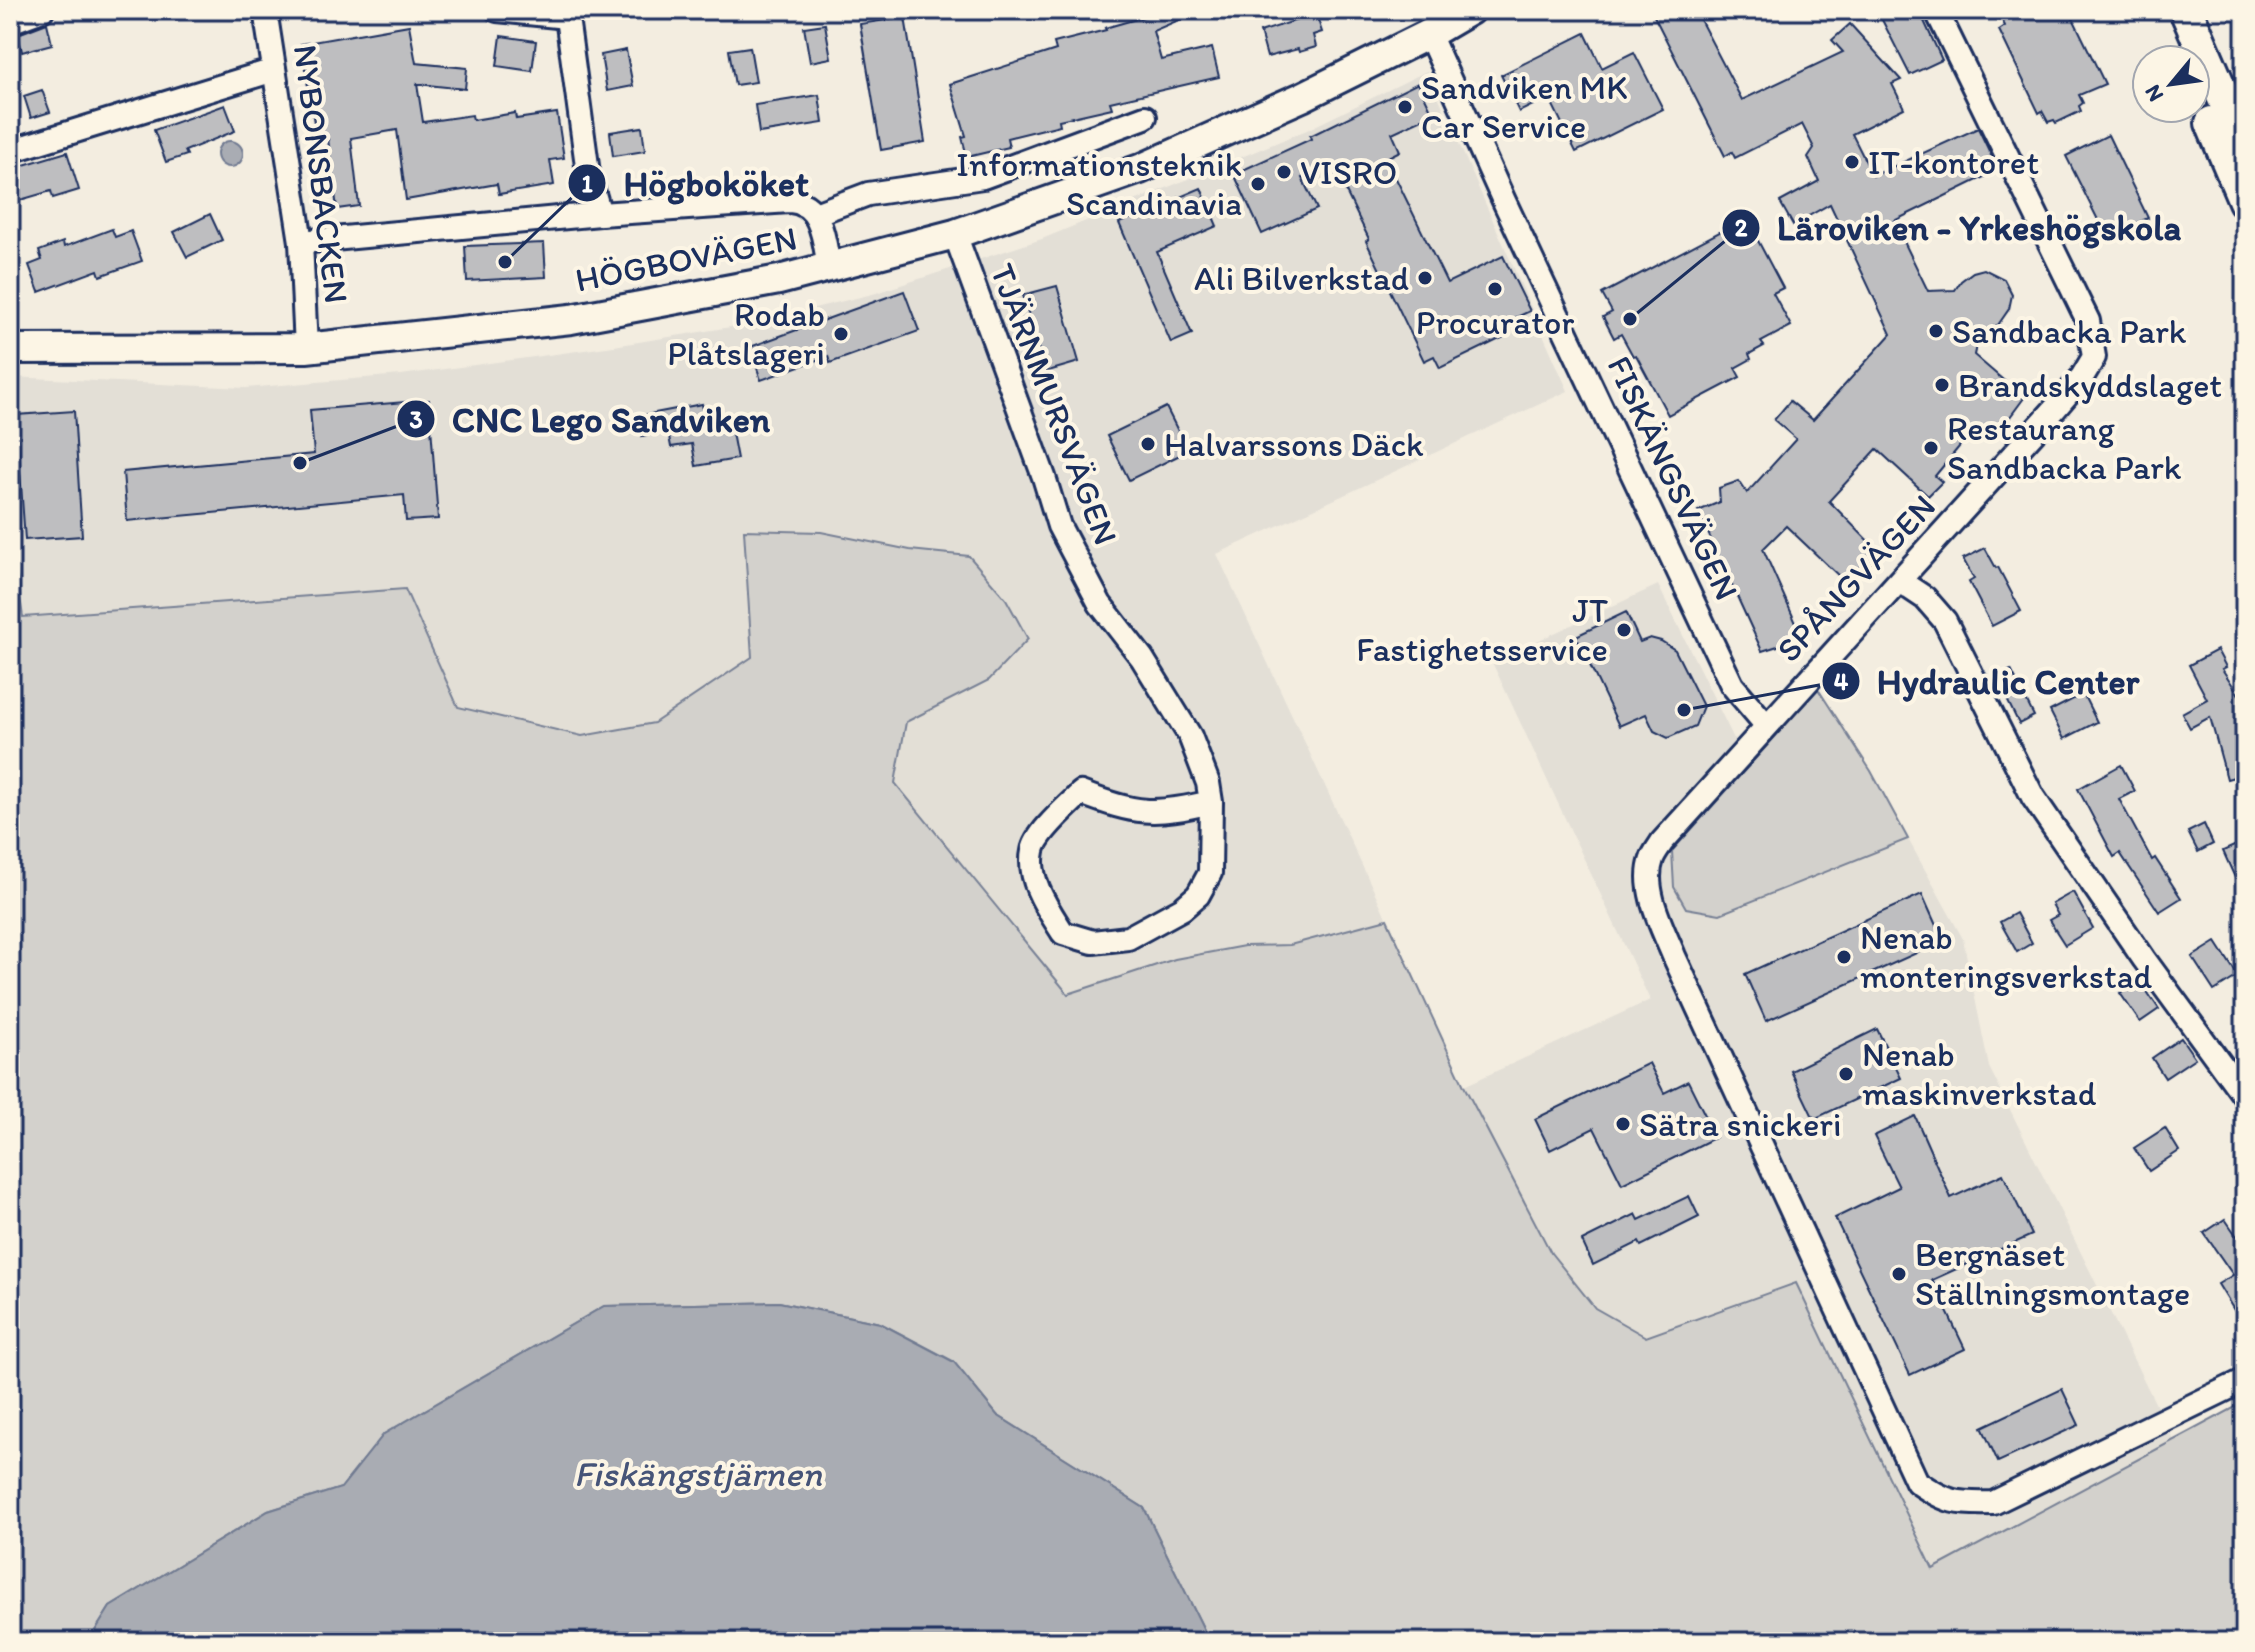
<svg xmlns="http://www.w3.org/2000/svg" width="2255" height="1652" font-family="Itim,sans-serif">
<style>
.built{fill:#e3dfd6}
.green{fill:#d3d1cc;stroke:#778095;stroke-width:2}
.water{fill:#a9acb3;stroke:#707a91;stroke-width:2}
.building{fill:#bebec0;stroke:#1b2f5e;stroke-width:2}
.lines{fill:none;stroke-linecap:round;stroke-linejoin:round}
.minor-casing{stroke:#1b2f5e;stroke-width:28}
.major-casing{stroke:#1b2f5e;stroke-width:34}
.highway-casing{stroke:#1b2f5e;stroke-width:38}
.minor{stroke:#fcf5e5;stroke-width:22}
.major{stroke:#fcf5e5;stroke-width:28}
.highway{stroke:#fcf5e5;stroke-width:32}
.poi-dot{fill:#1b2f5e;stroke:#fcf5e5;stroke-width:3}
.labels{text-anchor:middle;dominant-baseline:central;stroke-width:8;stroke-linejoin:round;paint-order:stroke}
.poi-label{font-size:34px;fill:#1b2f5e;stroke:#fcf5e5;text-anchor:start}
.street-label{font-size:34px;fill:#1b2f5e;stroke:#fcf5e5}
.water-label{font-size:36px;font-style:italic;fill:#465478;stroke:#fcf5e5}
.leader{fill:none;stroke:#1b2f5e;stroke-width:3}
.callout-dot{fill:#1b2f5e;stroke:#fcf5e5;stroke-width:3}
.mark-label{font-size:24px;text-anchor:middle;font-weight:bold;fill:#fff}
.callout-label{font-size:36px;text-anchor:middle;font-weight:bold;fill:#1b2f5e;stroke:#fcf5e5;stroke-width:8;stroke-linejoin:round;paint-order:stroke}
</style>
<rect width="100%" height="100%" fill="#f3ede0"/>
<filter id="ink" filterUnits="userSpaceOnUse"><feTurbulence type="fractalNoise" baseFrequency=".0125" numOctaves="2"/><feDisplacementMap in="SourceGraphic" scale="16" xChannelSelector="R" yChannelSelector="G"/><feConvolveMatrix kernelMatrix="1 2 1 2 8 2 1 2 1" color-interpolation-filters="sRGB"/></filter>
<g filter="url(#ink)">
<g class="built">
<polygon points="1427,71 1568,391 1217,554 1387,919 1290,945 1244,946 1175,959 1069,994 895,783 906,722 989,680 969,556 910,550 654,723 582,736 458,707 404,589 22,617 10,529 10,377 246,388 401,375 614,346 743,325 873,294 1042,239 1307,130"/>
<polygon points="1658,585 1748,767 1672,851 1674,887 1686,908 1720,914 1908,839 1963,939 1989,1067 2174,1441 1933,1569 1796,1284 1646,1337 1595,1308 1551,1253 1464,1086 1650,1000 1492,662"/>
</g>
<g class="green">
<polygon points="10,529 23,617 405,589 458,707 582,736 654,723 752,657 744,530 821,532 910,550 969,556 1006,599 1028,639 989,680 906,722 895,783 1068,994 1175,959 1244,946 1290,945 1387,919 1464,1086 1551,1253 1595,1308 1646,1337 1796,1283 1933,1569 2245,1402 2245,1642 1210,1642 1144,1508 997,1415 953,1361 880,1323 779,1302 604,1306 384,1434 341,1488 268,1511 110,1607 88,1642 10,1642"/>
<polygon points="1818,689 1871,771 1908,839 1720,914 1686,908 1674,887 1672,851"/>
</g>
<g class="water">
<circle cx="230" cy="154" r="13"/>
<polygon points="779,1302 880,1323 954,1362 997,1415 1144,1508 1210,1642 88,1642 110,1607 268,1511 341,1488 384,1434 604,1306"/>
</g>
<g class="building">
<polygon points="1168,10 1192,10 1193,14 1153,31 1161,60 1212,48 1219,77 1110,102 1112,108 1059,120 1060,125 1007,138 1009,147 967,157 962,137 966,136 950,84 1056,50 1054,43 1106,30 1105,28"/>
<polygon points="1651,10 1695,10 1742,100 1843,52 1832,40 1850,24 1901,80 1892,84 1904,108 1852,134 1873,176 1978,128 1992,157 1983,161 1990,174 1894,221 1928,291 1955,290 1961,281 1973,272 1984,269 2004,279 2012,295 2009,309 1998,325 1979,332 1974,355 2024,398 2001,429 1991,425 1971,439 1968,436 1935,476 1942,482 1928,496 1877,449 1829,501 1881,554 1868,568 1863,564 1843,580 1786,526 1763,549 1804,641 1787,651 1781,645 1762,651 1698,511 1720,502 1719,488 1739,481 1747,493 1796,439 1774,420 1790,401 1813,420 1891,334 1830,204 1793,225 1780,202 1819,181 1808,157 1814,148 1802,124 1735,158 1732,152 1725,156"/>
<polygon points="1877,10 1919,10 1942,60 1910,75"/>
<polygon points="1997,10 2069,10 2105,84 2079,95 2083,103 2079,106 2081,111 2056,123 2054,120 2048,122 2042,111 2039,113 1999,30 2005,26"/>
<polygon points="1316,14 1322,32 1313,35 1316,47 1299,52 1298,49 1267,57 1260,32"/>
<polygon points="905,17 925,142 881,150 860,24"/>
<polygon points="47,23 52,44 22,52 18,34"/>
<polygon points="825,24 831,58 810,62 804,27"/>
<polygon points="409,25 416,63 467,68 465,89 417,84 423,122 472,115 473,120 515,113 516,119 557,113 564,158 550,160 554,185 499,194 497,184 406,200 397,130 351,138 359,206 337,209 328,139 317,141 301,44"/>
<polygon points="1585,33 1602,68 1634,52 1663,109 1576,152 1549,97 1519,112 1501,75"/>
<polygon points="501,36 536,41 532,71 497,66"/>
<polygon points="750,47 756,82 735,85 729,50"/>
<polygon points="626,50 633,86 607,91 601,55"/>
<polygon points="1418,83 1433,114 1392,133 1400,151 1386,158 1447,283 1503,256 1530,311 1502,324 1508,335 1440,368 1434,356 1424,361 1366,241 1369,239 1332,163 1302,178 1317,209 1262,234 1234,174 1311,139 1310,136"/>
<polygon points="42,90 50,112 31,118 24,96"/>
<polygon points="819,95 823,123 759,133 755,105"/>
<polygon points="225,105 235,131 185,151 187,155 166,162 154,130"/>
<polygon points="642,127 645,151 613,156 610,132"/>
<polygon points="2108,135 2148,218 2107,238 2066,156"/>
<polygon points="67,152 79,190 53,198 51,191 10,203 10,169"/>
<polygon points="1201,188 1217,226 1157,252 1192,334 1171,343 1119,223"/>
<polygon points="210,214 222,240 187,257 174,232"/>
<polygon points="1746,218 1783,288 1773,293 1791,326 1761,342 1764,346 1749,354 1751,359 1735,368 1740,377 1668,415 1636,355 1633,356 1621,334 1614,338 1603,317 1612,312 1602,294"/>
<polygon points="112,229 115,237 131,231 142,261 100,276 98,270 39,292 29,265 42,260 39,251 63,242 64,247"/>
<polygon points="544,243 546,277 467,281 465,246"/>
<polygon points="1057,286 1079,362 1045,372 1023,295"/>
<polygon points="904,291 919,331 830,363 828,356 761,380 750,347"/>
<polygon points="429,400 438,519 406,521 404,495 127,521 123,472 314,454 310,410"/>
<polygon points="702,404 705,421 729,417 737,459 696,466 692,444 671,447 668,431 642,436 639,416"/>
<polygon points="1166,407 1188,451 1129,480 1107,436"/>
<polygon points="74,411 82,536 25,540 16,415"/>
<polygon points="1985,548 1996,568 1998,567 2021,611 1992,626 1969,582 1974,579 1963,559"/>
<polygon points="1626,612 1640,642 1650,638 1661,641 1675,650 1703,706 1695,726 1668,738 1654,731 1646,714 1619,726 1576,636"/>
<polygon points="2217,650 2226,667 2222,669 2245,704 2245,774 2227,779 2210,717 2190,728 2182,713 2207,699 2189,665"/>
<polygon points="2011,670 2034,716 2019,724 1996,677"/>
<polygon points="2083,694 2097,722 2064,739 2050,711"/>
<polygon points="2121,765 2135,791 2119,799 2152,860 2155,858 2181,898 2159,912 2120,853 2114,857 2078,789"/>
<polygon points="2204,824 2213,844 2198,852 2188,832"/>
<polygon points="2245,841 2245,900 2223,851"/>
<polygon points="2073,892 2093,928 2065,945 2049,920 2058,915 2052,904"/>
<polygon points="1922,894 1943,941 1766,1021 1745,974"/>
<polygon points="2016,913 2032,943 2017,952 2000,922"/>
<polygon points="2216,942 2238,976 2214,991 2192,957"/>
<polygon points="2139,980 2159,1009 2140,1022 2120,993"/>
<polygon points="1877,1029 1901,1078 1814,1119 1791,1071"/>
<polygon points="2181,1038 2195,1058 2165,1078 2152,1058"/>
<polygon points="1649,1063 1664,1093 1688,1081 1716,1137 1622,1184 1594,1128 1550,1150 1535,1119"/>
<polygon points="1915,1116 1951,1198 2003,1174 2032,1235 1932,1280 1965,1349 1910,1375 1835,1218 1899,1187 1874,1136"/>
<polygon points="2165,1128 2179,1151 2149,1171 2134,1148"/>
<polygon points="1689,1196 1699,1217 1641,1246 1639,1242 1593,1265 1582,1241 1636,1214 1639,1220"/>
<polygon points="2225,1219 2245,1248 2245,1328 2218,1284 2233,1275 2204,1233"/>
<polygon points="2062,1389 2079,1425 1998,1462 1982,1427"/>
</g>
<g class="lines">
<g class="minor-casing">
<g id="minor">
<polyline points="265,10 301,242 306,348"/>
<polyline points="497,10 567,17"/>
<polyline points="566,10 588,173 600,214"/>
<path d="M1936 10 2088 321 2094 357 2082 377 2052 412 1662 842C1659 847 1654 853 1652 859 1641 889 1663 929 1674 956L1917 1482C1947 1503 1957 1504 1993 1503L2245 1380"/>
<polyline points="10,22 42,10"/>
<polyline points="1429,34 1504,201 1732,685 1766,725"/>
<polyline points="10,151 274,70"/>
<polyline points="815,214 868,194 983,177 1145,117"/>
<path d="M955 234 1044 477 1059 526 1100 604 1142 658 1190 736 1208 783 1211 802 1210 873 1198 895 1183 908 1128 938 1093 942 1063 933C1048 909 1027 880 1033 851 1036 833 1068 806 1081 793 1136 814 1153 816 1211 802"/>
<path d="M301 242 600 214 790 201C823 203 824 242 829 267"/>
<polyline points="1901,582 1925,598 1945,621 2033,797 2144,959 2245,1097"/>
</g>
</g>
<g class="major-casing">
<polyline id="major" points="10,349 306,348 571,319 779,280 955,234 1140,169 1302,97 1429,34 1470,10"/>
</g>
<g class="highway-casing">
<g id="highway">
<polyline points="2186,10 2245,147"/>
<polyline points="2212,123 2245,201"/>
</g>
</g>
<use href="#minor" class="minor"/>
<use href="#major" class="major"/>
<use href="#highway" class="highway"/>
</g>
</g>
<g class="poi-dot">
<circle cx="1405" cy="107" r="8"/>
<circle cx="1852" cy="162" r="8"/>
<circle cx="1284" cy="172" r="8"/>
<circle cx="1258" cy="184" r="8"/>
<circle cx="1425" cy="278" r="8"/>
<circle cx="1495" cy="289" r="8"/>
<circle cx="1936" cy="331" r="8"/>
<circle cx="841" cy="334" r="8"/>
<circle cx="1942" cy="385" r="8"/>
<circle cx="1148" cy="444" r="8"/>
<circle cx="1931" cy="448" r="8"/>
<circle cx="1624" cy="630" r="8"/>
<circle cx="1844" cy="957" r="8"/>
<circle cx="1846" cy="1074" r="8"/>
<circle cx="1623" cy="1124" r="8"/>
<circle cx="1899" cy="1274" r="8"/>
</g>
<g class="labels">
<g class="poi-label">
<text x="1421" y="87">Sandviken MK<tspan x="1421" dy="39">Car Service</tspan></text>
<text x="1868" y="162">IT-kontoret</text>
<text x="1242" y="164" text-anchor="end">Informationsteknik<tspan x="1242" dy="39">Scandinavia</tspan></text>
<text x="1300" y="172">VISRO</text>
<text x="1409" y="278" text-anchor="end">Ali Bilverkstad</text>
<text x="825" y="314" text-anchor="end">Rodab<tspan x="825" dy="39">Plåtslageri</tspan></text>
<text x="1495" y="322" text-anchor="middle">Procurator</text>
<text x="1952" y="331">Sandbacka Park</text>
<text x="1958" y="385">Brandskyddslaget</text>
<text x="1947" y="428">Restaurang<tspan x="1947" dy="39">Sandbacka Park</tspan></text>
<text x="1164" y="444">Halvarssons Däck</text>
<text x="1608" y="610" text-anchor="end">JT<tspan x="1608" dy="39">Fastighetsservice</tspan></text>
<text x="1860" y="937">Nenab<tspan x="1860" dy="39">monteringsverkstad</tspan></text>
<text x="1862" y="1054">Nenab<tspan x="1862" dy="39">maskinverkstad</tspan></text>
<text x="1639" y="1124">Sätra snickeri</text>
<text x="1915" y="1254">Bergnäset<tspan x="1915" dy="39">Ställningsmontage</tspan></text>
</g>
<g class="street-label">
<text transform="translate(321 174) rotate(83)">NYBONSBACKEN</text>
<text transform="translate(686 259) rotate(-11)">HÖGBOVÄGEN</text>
<text transform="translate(1054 404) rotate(69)">TJÄRNMURSVÄGEN</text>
<text transform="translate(1673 478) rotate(65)">FISKÄNGSVÄGEN</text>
<text transform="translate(1856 578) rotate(-47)">SPÅNGVÄGEN</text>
</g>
<g class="water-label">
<text x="698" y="1473">Fiskängstjärnen</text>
</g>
</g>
<path class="leader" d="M505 262L587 183M1630 319L1741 228M300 463L416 419M1684 710L1841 681"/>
<g class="callout-dot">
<circle cx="505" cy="262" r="8"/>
<circle cx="1630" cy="319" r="8"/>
<circle cx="300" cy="463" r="8"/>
<circle cx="1684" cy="710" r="8"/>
<circle cx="587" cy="183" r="20"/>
<circle cx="1741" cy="228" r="20"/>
<circle cx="416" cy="419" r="20"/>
<circle cx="1841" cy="681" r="20"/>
</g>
<g class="mark-label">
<text x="587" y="192">1</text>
<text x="1741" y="236">2</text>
<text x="416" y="428">3</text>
<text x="1841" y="690">4</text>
</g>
<g class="callout-label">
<text x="716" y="196">Högboköket</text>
<text x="1979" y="240">Läroviken - Yrkeshögskola</text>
<text x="611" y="432">CNC Lego Sandviken</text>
<text x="2008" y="694">Hydraulic Center</text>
</g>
<rect width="2255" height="1652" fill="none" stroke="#fcf5e5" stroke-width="40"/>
<rect x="20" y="20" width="2215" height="1612" fill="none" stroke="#1b2f5e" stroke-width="3" filter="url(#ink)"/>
<g transform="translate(2171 84) rotate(241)"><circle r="38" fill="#fcf5e5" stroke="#a2a6af" stroke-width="2"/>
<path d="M0-6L14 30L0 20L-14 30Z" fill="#1b2f5e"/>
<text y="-12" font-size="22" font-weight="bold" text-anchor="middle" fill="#1b2f5e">N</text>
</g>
</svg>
